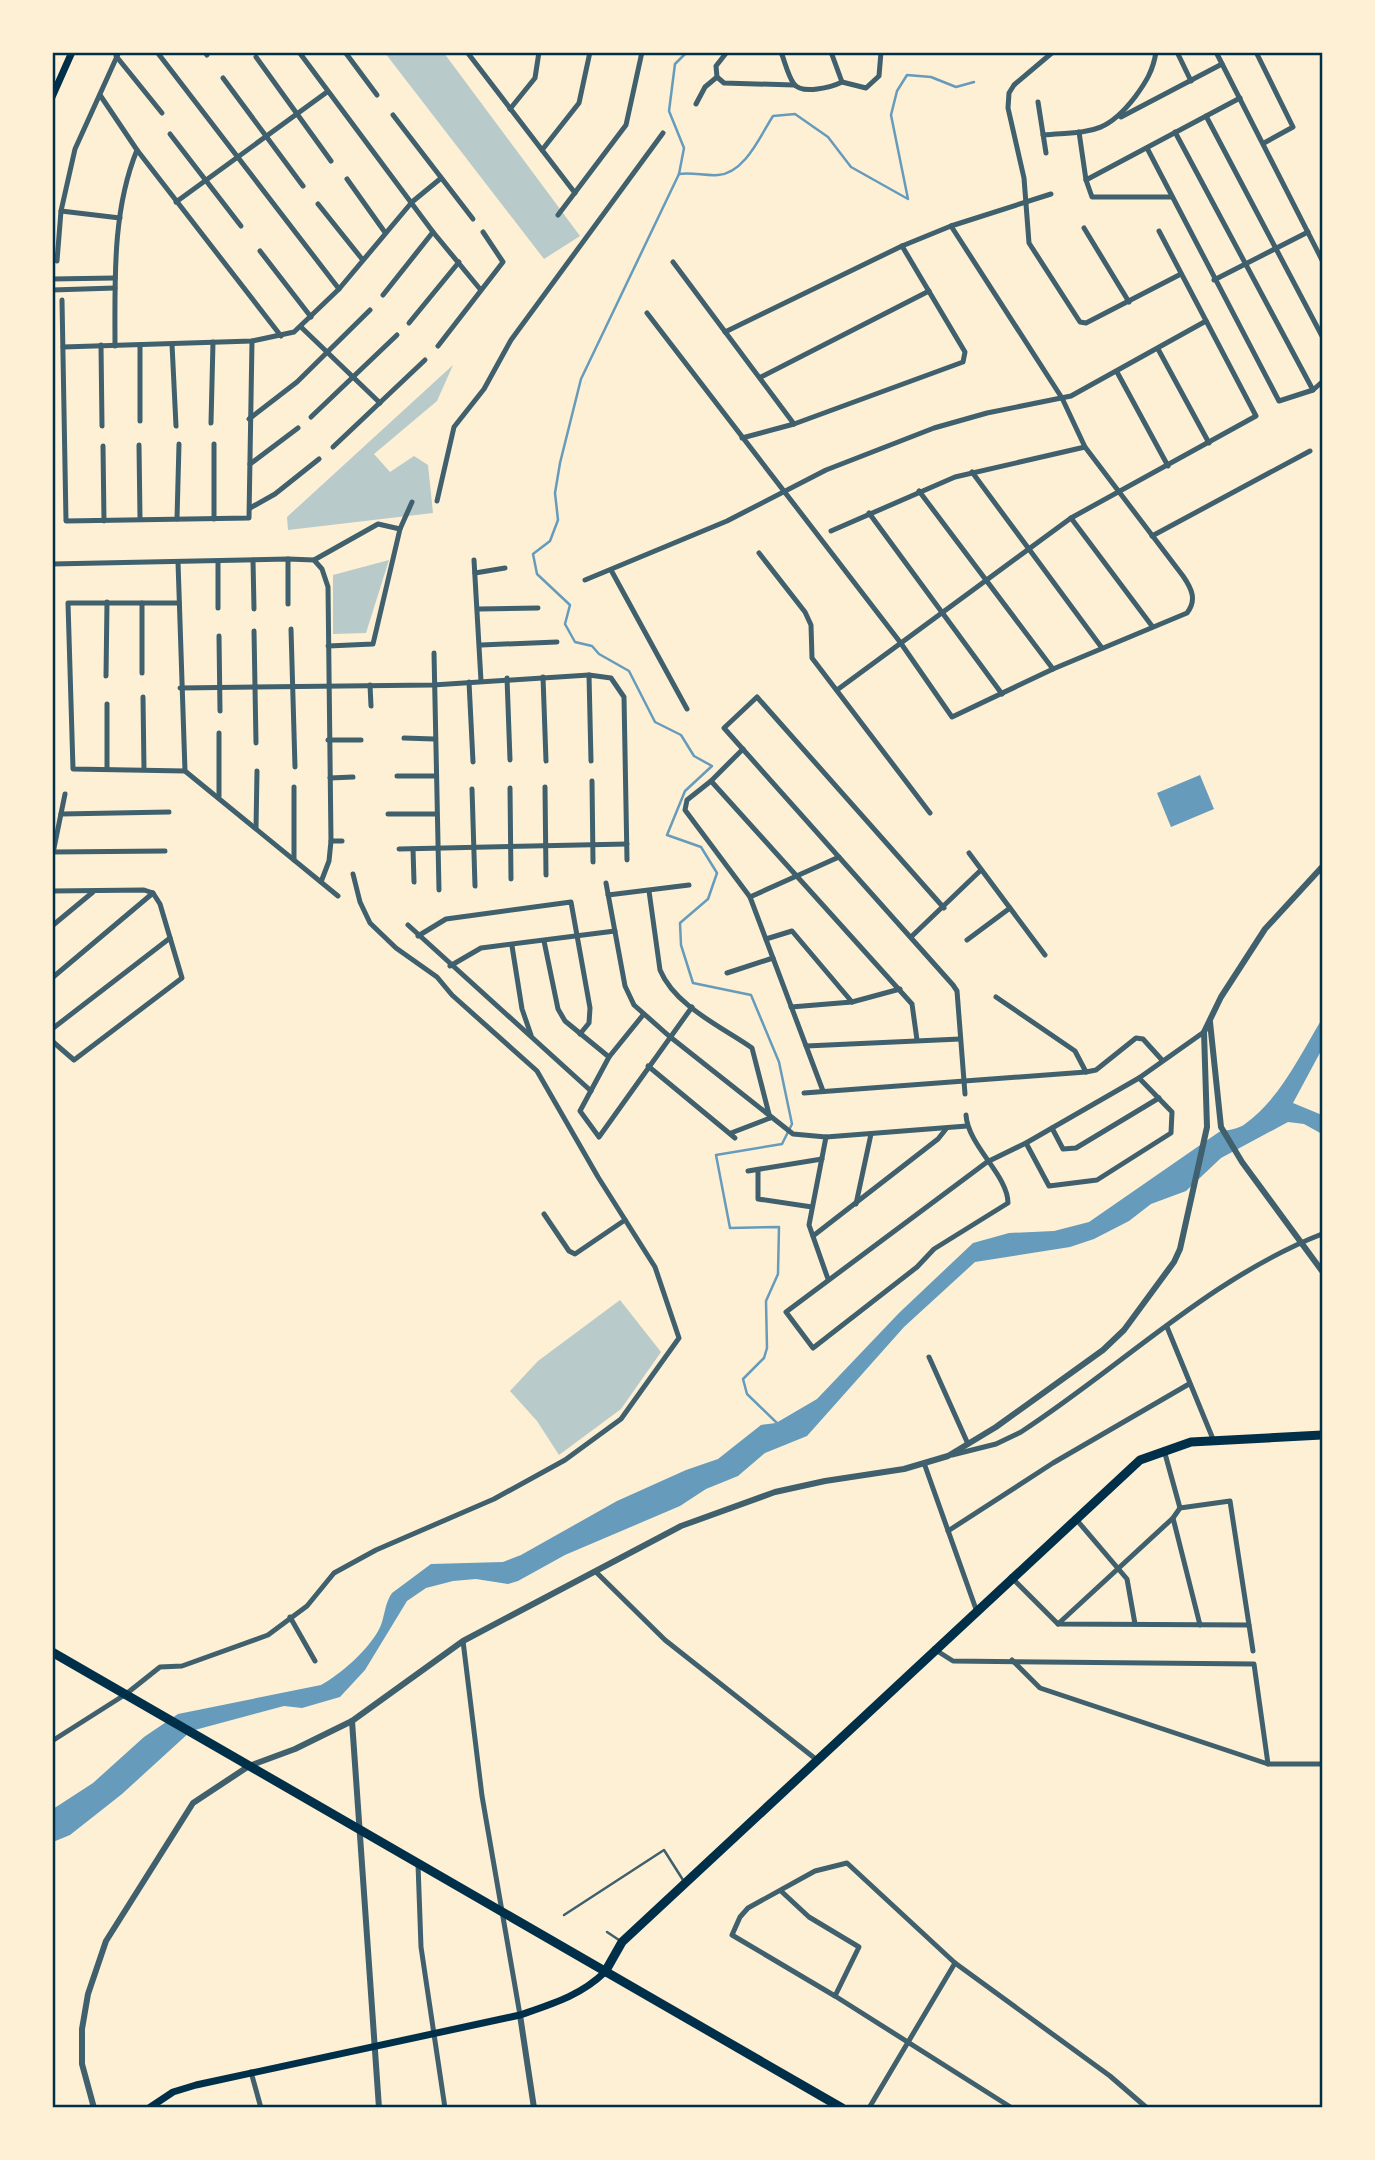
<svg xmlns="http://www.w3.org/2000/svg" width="1375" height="2160" font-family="'Fira Sans Condensed',sans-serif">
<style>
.green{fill:#b9caca}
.water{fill:#669bbc}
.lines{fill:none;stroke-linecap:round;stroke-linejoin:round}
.stream{stroke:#669bbc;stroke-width:2.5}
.service{stroke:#3f606c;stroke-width:2.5}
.minor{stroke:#3f606c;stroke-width:5}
.tertiary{stroke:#3f606c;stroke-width:6}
.secondary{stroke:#003049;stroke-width:7}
.trunk{stroke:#003049;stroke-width:9}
.neatline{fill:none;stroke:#003049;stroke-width:2.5}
</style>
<rect width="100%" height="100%" fill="#fdf0d5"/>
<g class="green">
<polygon points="385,53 444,53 580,236 544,259"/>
<polygon points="453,365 437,401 374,454 390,472 414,456 428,465 433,513 288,530 287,517"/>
<polygon points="389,560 366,633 333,634 333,575"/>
<polygon points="620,1300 661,1352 621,1409 559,1455 537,1421 510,1391 538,1361"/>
</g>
<g class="water">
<polygon points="1200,775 1214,809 1171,827 1157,793"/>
<path d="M1322 1019V1049L1293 1103 1322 1115V1134L1304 1124 1288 1122 1221 1158 1186 1191 1151 1204 1129 1221 1094 1239 1070 1247 975 1262 904 1327 807 1436 765 1453 738 1476 706 1489 680 1506 565 1555 518 1581 508 1584 476 1579 453 1581 426 1588 407 1601 365 1670 340 1697 302 1708 284 1706 191 1731 122 1794 70 1835 53 1842V1809L93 1783 144 1737 178 1714 321 1685C341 1674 372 1647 381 1625 385 1614 385 1603 392 1593L431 1564 503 1562 521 1555 617 1501 686 1470 718 1459 761 1425 776 1423 817 1399 899 1313 973 1243 1009 1233 1054 1231 1089 1222 1219 1132C1227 1130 1239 1129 1245 1124 1280 1099 1300 1055 1322 1019Z"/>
</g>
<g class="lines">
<g class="stream">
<polyline points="687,52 675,64 669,111 684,148 679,174 581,379 560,463 555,493 558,520 550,541 533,554 537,574 570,605 565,624 575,642 592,646 599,654 629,671 655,722 681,735 694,756 712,766 685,791 667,835 701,847 717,873 708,899 680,923 681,945 693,983 751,995 779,1062 792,1124 782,1144 716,1155 730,1228 779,1227 778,1274 766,1301 767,1348 764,1358 743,1379 747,1394 778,1424"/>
<path d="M679 174C692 172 705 176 718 175 745 173 760 136 773 116L795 114 828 137 851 167 908 199 891 115 897 91 907 75 931 77 956 87 974 82"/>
</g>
<g class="service">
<polyline points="564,1915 664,1850 683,1880"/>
<polyline points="607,1932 619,1940"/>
</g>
<g class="minor">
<polyline points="157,52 339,289"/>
<polyline points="205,52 207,55"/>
<polyline points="299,52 433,232 480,289"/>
<polyline points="345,52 377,95"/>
<polyline points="467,52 575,193"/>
<polyline points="727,52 716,66 717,77 724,83 794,85"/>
<path d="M781 52C785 62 788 76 794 84 802 95 832 87 842 82L866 88 879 76 881 52"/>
<polyline points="831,52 842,82"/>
<polyline points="1053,52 1014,85 1009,93 1008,108 1024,178 1029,243 1080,322 1086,323 1181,274"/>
<polyline points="1177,52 1191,81"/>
<polyline points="1216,52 1322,260"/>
<polyline points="1256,52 1293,127 1264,143"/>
<polyline points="116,56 162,113"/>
<polyline points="256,57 331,161"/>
<polyline points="223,78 303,186"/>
<polyline points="100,95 137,150 281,336"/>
<polyline points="1038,102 1046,153"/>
<polyline points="696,104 705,87 717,77"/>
<polyline points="510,109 535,78 539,52"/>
<polyline points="393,115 473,219"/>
<polyline points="1206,116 1322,336"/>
<polyline points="1121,117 1222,64"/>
<polyline points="1079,132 1086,180 1092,197 1172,197"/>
<polyline points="1175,132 1313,390"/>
<polyline points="170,134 241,226"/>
<path d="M1043 135C1089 131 1105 136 1135 97 1146 82 1153 71 1156 52"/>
<polyline points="1147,148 1279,401 1313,390 1322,382"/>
<polyline points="542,150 579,103 590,52"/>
<polyline points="347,179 384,231"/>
<polyline points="1086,180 1240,98"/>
<polyline points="176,202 327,92"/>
<polyline points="318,204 362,259"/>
<polyline points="61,211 120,218"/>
<polyline points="558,215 626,125 642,52"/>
<polyline points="1084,228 1129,302"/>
<polyline points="260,251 311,317"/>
<polyline points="57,261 61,211 75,149 119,52"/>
<polyline points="673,262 794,424"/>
<polyline points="52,279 115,278"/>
<polyline points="1214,280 1308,232"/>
<polyline points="52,290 115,288"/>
<polyline points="383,295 433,232"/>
<polyline points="62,300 66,521 249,518 252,341"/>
<path d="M647 313 900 642 952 717 1053 669 1187 613C1197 600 1192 589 1183 576L1085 447 1062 398 951 226"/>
<polyline points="409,323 459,262"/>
<polyline points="301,327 380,403"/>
<polyline points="725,332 902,246 951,226 1051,194"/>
<polyline points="172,344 176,426"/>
<polyline points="101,345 102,426"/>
<path d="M115 346C115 281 112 211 137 150"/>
<polyline points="438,346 503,262 483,232"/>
<polyline points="63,347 252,341 294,332 339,289 412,202 440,179"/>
<polyline points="1158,349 1209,443"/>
<polyline points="1117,372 1168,466"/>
<polyline points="761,377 929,291"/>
<polyline points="311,417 397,335"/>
<polyline points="249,419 297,382 370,310"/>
<polyline points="140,421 140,345"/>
<polyline points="211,423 213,342"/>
<polyline points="742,438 794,424 963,362 965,352 902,246"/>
<polyline points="214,444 214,519"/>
<polyline points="139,445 140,518"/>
<polyline points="103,446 104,521"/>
<polyline points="333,447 425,360"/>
<polyline points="250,464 298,428"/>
<polyline points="972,472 1102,648"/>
<polyline points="919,491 1053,669"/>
<polyline points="437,501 454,427 484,389 511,340 663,133"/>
<polyline points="250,508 275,494 319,459"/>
<polyline points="869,513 1002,694"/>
<polyline points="1071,518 1152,626"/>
<polyline points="177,519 179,444"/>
<polyline points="831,531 955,477 1085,447"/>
<polyline points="1152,536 1310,451"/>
<polyline points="759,553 805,612 811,625 812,658 930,813"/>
<polyline points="288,559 288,604"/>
<polyline points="253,560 254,609"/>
<polyline points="314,560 378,524 400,529"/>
<polyline points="474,560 481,681"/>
<polyline points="178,562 185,771"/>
<polyline points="52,564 288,559 314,560 322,569 328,587 331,841 329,861 321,882"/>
<polyline points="611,570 687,709"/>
<polyline points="475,573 505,568"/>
<polyline points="585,580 727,521 826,470 934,428 987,413 1071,396 1206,321"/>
<polyline points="142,603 142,673"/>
<polyline points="179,603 68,603 73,769 185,771 338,896"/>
<polyline points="218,608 218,562"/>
<polyline points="479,609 538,608"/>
<polyline points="291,629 295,767"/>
<polyline points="254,631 256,743"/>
<polyline points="219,636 220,711"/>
<polyline points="481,645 557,642"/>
<polyline points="328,646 373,644 400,529 412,502"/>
<polyline points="434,653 439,890"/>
<polyline points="589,675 591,761"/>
<polyline points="106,676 107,602"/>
<polyline points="543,677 546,761"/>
<polyline points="507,678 510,760"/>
<polyline points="469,682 473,762"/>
<polyline points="370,685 371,706"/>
<polyline points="180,688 433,685 589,675 611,678 624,697 627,860"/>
<polyline points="837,690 1071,518 1256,416 1159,231"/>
<polyline points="143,697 144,769"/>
<polyline points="404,738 434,739"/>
<polyline points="328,740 361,740"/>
<polyline points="107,769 107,704"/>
<polyline points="397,776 434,776"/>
<polyline points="330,778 353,777"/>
<polyline points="592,781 593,862"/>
<polyline points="711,781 743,749"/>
<polyline points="545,787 546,875"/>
<polyline points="510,788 511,879"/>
<polyline points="472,789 475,886"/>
<polyline points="219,796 219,733"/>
<polyline points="61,814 169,812"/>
<polyline points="388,814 435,814"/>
<polyline points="256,828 257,771"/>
<polyline points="331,841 342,841"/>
<polyline points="399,849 627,844"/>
<polyline points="413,849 414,882"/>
<polyline points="53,852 165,851"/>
<polyline points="53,853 65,794"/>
<polyline points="969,853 1045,955"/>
<polyline points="294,860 294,787"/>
<polyline points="606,883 625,986 634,1005 669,1036 793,1134 826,1137 967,1126"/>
<polyline points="52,891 144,890 153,893 160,904 182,978 74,1060 52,1041"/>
<path d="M649 891 660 970C675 1006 722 1027 752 1048L770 1118"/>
<polyline points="608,895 689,885"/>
<polyline points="750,897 839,857"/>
<polyline points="944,908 757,697 724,728 953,985 957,991 965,1094"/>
<polyline points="408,925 591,1091"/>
<polyline points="52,926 93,892"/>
<polyline points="418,936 446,919 571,902 590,1008 589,1023 580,1034"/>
<polyline points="911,937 981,870"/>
<polyline points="766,939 792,931 852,1002"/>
<polyline points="967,940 1010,908"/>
<polyline points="544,941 558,1009 565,1021 609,1057"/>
<polyline points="512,946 522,1009 531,1035"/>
<polyline points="450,966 481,948 615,931"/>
<polyline points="727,973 773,958"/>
<polyline points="52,978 153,893"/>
<polyline points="996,997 1075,1051 1086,1072"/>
<polyline points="791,1007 852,1002 900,989"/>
<polyline points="643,1015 609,1057 580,1111 599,1137 692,1007"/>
<polyline points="52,1029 170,938"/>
<polyline points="806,1046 960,1039"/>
<polyline points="648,1066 735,1138"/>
<polyline points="823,1091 750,897 685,810 687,800 711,781 912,1004 917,1040"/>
<polyline points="804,1093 1086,1072 1096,1070 1136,1038 1143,1039 1162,1060"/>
<path d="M966 1115C968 1146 1008 1175 1008 1203L934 1249 917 1267 813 1348 786 1312 987 1162 1026 1143 1139 1078 1204 1032"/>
<polyline points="1052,1128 1063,1149 1076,1148 1159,1098"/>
<polyline points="731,1133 770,1118"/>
<polyline points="826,1137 809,1225 828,1279"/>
<polyline points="1026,1143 1049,1186 1097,1180 1171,1133 1172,1112 1139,1078"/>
<polyline points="758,1170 758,1199 812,1207"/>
<polyline points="748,1171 822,1159"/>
<polyline points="856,1204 871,1134"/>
<polyline points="544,1214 569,1251 575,1254 625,1220"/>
<polyline points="813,1236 938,1139 946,1129"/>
<polyline points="1167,1327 1213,1439"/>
<polyline points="929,1357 968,1444"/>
<polyline points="1164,1450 1180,1508"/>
<path d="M952 1455 996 1444 1021 1432C1121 1367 1210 1278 1322 1234"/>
<polyline points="924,1463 977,1612"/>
<polyline points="1075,1518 1127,1579 1135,1624"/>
<polyline points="1173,1518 1200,1625"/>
<polyline points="948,1531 1053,1463 1189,1384"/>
<polyline points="596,1572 665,1640 817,1760"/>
<polyline points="1011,1577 1058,1624 1249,1625"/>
<polyline points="290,1617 315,1661"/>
<polyline points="1058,1624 1173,1518 1180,1508 1230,1501 1253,1651"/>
<polyline points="463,1641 482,1796 520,2015"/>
<polyline points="934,1649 953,1661 1254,1664 1268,1764"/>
<polyline points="1012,1660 1040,1688 1268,1764 1322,1764"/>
<polyline points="52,1741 126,1694 160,1667 182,1666 268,1635 307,1606 334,1573 376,1550 494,1499 565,1460 621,1419 679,1338 655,1267 598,1177 537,1071 452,995 437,977 396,948 370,923 360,902 353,874"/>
<polyline points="418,1864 421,1947 445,2108"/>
<polyline points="781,1891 809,1917 859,1947 835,1996"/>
<polyline points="251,2072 261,2108"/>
<polyline points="869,2108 955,1963"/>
<polyline points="1012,2108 835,1996 732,1935 740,1917 748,1908 815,1871 847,1863 955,1963 1110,2076 1147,2108"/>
</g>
<g class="tertiary">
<polyline points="1210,1022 1221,1127 1242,1162 1322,1271"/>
<polyline points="352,1721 379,2108"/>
<polyline points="520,2015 534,2108"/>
<polyline points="94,2108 82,2064 82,2029 88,1994 106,1941 193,1803 249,1766 295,1749 352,1721 463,1641 681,1526 775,1492 825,1481 904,1469 948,1456 996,1427 1103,1350 1124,1330 1174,1262 1180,1249 1207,1127 1204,1032 1221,997 1265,929 1322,867"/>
</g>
<g class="secondary">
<polyline points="52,97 72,52"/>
<path d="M149 2108 173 2092 196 2085 520 2015C552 2004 580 1996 605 1972"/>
</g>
<g class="trunk">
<polyline points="52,1652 842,2108"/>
<polyline points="605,1972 622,1942 1140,1460 1191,1442 1322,1435"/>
</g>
</g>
<rect width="1375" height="2160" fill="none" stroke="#fdf0d5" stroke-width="108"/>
<rect x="54" y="54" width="1267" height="2052" class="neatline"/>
</svg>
